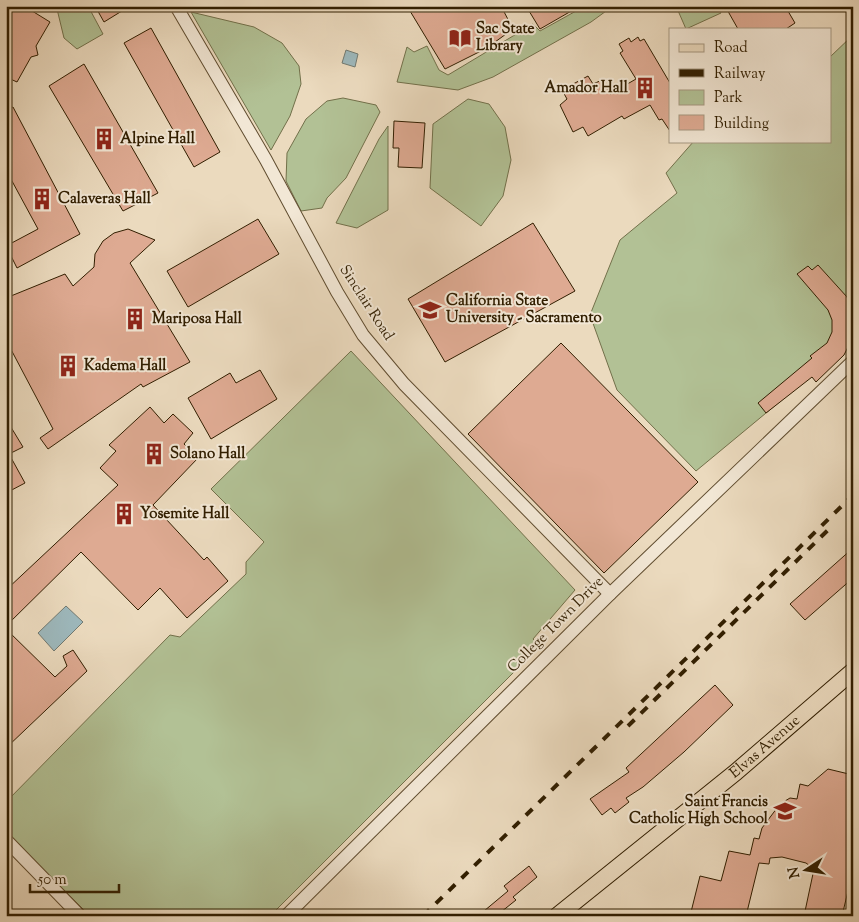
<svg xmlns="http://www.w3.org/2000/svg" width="859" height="922" font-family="'Sorts Mill Goudy',serif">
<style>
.green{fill:#b2c195;stroke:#72704a}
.water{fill:#9db8bc;stroke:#727a71}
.building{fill:#deaa92;stroke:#311e00}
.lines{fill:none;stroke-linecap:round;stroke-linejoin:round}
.minor-casing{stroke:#604d30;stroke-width:14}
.major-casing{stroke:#311e00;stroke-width:18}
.minor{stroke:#f2e7d5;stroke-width:12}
.major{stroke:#ebdabe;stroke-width:16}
.rail{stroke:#311e00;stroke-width:4;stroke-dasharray:9 9;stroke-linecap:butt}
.labels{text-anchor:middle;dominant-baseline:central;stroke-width:4;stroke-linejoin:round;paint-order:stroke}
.poi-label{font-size:15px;font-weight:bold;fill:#311e00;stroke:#f2e7d5;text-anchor:start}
.street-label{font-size:15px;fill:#311e00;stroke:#f2e7d5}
</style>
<rect width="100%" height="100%" fill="#ebdabe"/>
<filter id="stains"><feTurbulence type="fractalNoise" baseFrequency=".004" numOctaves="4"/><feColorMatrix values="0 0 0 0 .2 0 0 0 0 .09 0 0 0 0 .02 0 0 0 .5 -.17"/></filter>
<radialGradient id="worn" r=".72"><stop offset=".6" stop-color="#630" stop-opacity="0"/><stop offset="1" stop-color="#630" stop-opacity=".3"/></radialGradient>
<g class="green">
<polygon points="52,6 88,6 103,34 77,49 64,38 57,9"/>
<polygon points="585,6 594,6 598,10 604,6 613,6 591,22 493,77 458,90 397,82 407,47 414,52 427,46 439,70 448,75 533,24 540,31"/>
<polygon points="676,6 717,6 721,13 686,29"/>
<polygon points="191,12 254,27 282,43 299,66 301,84 290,116 271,150"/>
<polygon points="853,35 853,341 696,471 617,390 590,315 620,240 677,193 666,173 694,141 830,141 830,57"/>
<polygon points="343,98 376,105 380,112 346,178 327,198 322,208 301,211 286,181 287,153 306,119 327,101"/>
<polygon points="468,99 489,104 505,127 511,160 503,196 481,226 430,188 433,124"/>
<polygon points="388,126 388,210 357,228 336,223 379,139"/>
<polygon points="351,351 575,590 533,639 540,646 270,916 90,916 6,832 6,802 170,635 180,637 246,574 246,562 264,542 211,489"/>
</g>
<g class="water">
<polygon points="346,50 358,54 355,67 342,63"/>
<polygon points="66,606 83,622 54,651 38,633"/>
</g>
<g class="building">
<polygon points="6,6 24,6 50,22 36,46 38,55 31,57 17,82 6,77"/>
<polygon points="95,6 130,6 104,22"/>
<polygon points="407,6 501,6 513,29 495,42 494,49 489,47 445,69"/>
<polygon points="526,6 580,6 540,29"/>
<polygon points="725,6 785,6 795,23 786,29 738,29"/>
<polygon points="151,28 220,152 194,167 124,43"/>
<polygon points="638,37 640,41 644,39 670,83 670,131 662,119 659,120 650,105 624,119 622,116 588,136 583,127 573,132 560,105 567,99 562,90 588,76 593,84 602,80 610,94 636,79 620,53 623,51 619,44 629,38 631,42"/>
<polygon points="84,64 158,193 123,211 49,86"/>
<polygon points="13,107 80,234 17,268 6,246 38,229 6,170 6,110"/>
<polygon points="394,121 425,123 422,168 398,167 399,148 393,148"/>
<polygon points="258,219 279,254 188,307 167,271"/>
<polygon points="533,223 575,291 445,362 408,299"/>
<polygon points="128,229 155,240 130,263 190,362 143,387 141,384 48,449 40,438 53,429 6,340 6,298 65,274 73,286 94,267 95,254 103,241 114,233"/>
<polygon points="818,265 847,297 853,314 853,337 844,355 816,382 812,377 766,413 758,403 812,358 810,356 827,343 832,332 832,320 828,310 797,274 808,266 812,270"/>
<polygon points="561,343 698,482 604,573 468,434"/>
<polygon points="260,370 277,399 211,439 188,398 230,373 236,383"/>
<polygon points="150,407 164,423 173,414 193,433 184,444 198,458 153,505 204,560 207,557 228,581 187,618 160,588 138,610 81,552 6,626 6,590 118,485 100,468 116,451 109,445"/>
<polygon points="6,419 23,447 9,454 25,483 6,493"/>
<polygon points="853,548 853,578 805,620 790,604"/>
<polygon points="6,629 55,677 67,666 63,656 73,650 87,671 6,748"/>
<polygon points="715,685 733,705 684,752 643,787 626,798 629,802 615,813 611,808 602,815 590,799 629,772 626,768"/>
<polygon points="828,769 853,775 853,870 842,916 804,916 814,869 806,863 782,857 770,858 769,864 759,863 746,916 690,916 700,876 721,881 729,851 750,855 754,838 759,839 762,828 780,804 790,798 797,799 800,784 808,786"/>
<polygon points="529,866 537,877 513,897 516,900 496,916 488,916 484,911 508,891 504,886"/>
</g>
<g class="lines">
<g class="minor-casing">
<g id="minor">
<polyline points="176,6 266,160 337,292 363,335 404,384 610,594"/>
<polyline points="6,840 80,916"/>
<polyline points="286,916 610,594 853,361"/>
</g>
</g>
<g class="major-casing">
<g id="major">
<path id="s1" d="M557 916 736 772 853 671"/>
</g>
</g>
<use href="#minor" class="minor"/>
<use href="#major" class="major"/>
<g class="rail">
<polyline points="628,726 828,530"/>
<polyline points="423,916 853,495"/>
</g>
</g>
<defs>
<g id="library-bare" transform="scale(1.725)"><path d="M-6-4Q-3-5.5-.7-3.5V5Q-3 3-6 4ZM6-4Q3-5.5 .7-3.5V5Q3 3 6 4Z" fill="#8f2418" stroke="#f2e7d5" stroke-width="2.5" paint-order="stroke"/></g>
<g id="building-bare" transform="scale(1.725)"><path d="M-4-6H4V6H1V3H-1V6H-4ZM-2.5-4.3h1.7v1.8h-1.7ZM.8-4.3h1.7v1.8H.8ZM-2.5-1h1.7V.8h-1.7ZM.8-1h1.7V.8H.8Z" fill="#8f2418" stroke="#f2e7d5" stroke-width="2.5" paint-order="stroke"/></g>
<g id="university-bare" transform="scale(1.725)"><path d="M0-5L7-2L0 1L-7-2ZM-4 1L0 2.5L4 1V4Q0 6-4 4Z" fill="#8f2418" stroke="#f2e7d5" stroke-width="2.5" paint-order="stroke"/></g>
<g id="school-bare" transform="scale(1.725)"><path d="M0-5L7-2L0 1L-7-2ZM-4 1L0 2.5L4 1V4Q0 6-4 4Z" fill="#8f2418" stroke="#f2e7d5" stroke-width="2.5" paint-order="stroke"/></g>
</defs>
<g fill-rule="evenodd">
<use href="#library-bare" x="460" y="38"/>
<use href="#building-bare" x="645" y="88"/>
<use href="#building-bare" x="104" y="139"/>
<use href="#building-bare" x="42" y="199"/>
<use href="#university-bare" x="430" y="310"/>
<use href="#building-bare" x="135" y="319"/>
<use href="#building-bare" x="68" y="366"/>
<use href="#building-bare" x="154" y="454"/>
<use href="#building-bare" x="124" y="514"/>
<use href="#school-bare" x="785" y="811"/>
</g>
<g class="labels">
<g class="poi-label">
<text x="476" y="29">Sac State<tspan x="476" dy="17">Library</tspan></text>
<text x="628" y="88" text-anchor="end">Amador Hall</text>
<text x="120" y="139">Alpine Hall</text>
<text x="58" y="199">Calaveras Hall</text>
<text x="446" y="301">California State<tspan x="446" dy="17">University - Sacramento</tspan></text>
<text x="152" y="319">Mariposa Hall</text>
<text x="84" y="366">Kadema Hall</text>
<text x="170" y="454">Solano Hall</text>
<text x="140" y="514">Yosemite Hall</text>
<text x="768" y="802" text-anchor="end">Saint Francis<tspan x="768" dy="17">Catholic High School</tspan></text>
</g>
<g class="street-label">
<text transform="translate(366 303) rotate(57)">Sinclair Road</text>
<text transform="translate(556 625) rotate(-45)">College Town Drive</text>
<text stroke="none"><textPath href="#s1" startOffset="268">Elvas Avenue</textPath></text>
</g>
</g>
<rect width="859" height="922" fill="none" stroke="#ebdabe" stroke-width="25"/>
<rect x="8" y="8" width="844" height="907" fill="none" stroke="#311e00" stroke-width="2.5"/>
<rect x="12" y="12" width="834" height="897" fill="none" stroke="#311e00"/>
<rect x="669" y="28" width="162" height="115" fill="#f2e7d5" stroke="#a59780"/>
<rect x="679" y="44" width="25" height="8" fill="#ebdabe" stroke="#a59780"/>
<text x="714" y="52" font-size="15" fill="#311e00">Road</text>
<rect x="679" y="69" width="25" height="8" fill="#311e00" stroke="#a59780"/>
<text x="714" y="78" font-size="15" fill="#311e00">Railway</text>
<rect x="679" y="90" width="25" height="15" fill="#b2c195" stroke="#a59780"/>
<text x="714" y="102" font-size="15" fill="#311e00">Park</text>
<rect x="679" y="115" width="25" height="15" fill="#deaa92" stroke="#a59780"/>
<text x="714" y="128" font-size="15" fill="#311e00">Building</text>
<g transform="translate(806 870) rotate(258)" stroke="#f2e7d5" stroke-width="4" paint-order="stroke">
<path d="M0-4L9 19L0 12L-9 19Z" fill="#311e00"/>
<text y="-8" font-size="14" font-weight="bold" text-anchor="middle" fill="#311e00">N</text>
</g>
<path d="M30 884v8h89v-8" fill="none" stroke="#311e00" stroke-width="2.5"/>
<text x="38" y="884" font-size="15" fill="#311e00" stroke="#f2e7d5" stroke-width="4" paint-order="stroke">50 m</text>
<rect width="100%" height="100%" filter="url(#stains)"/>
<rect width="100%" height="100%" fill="url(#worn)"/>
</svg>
